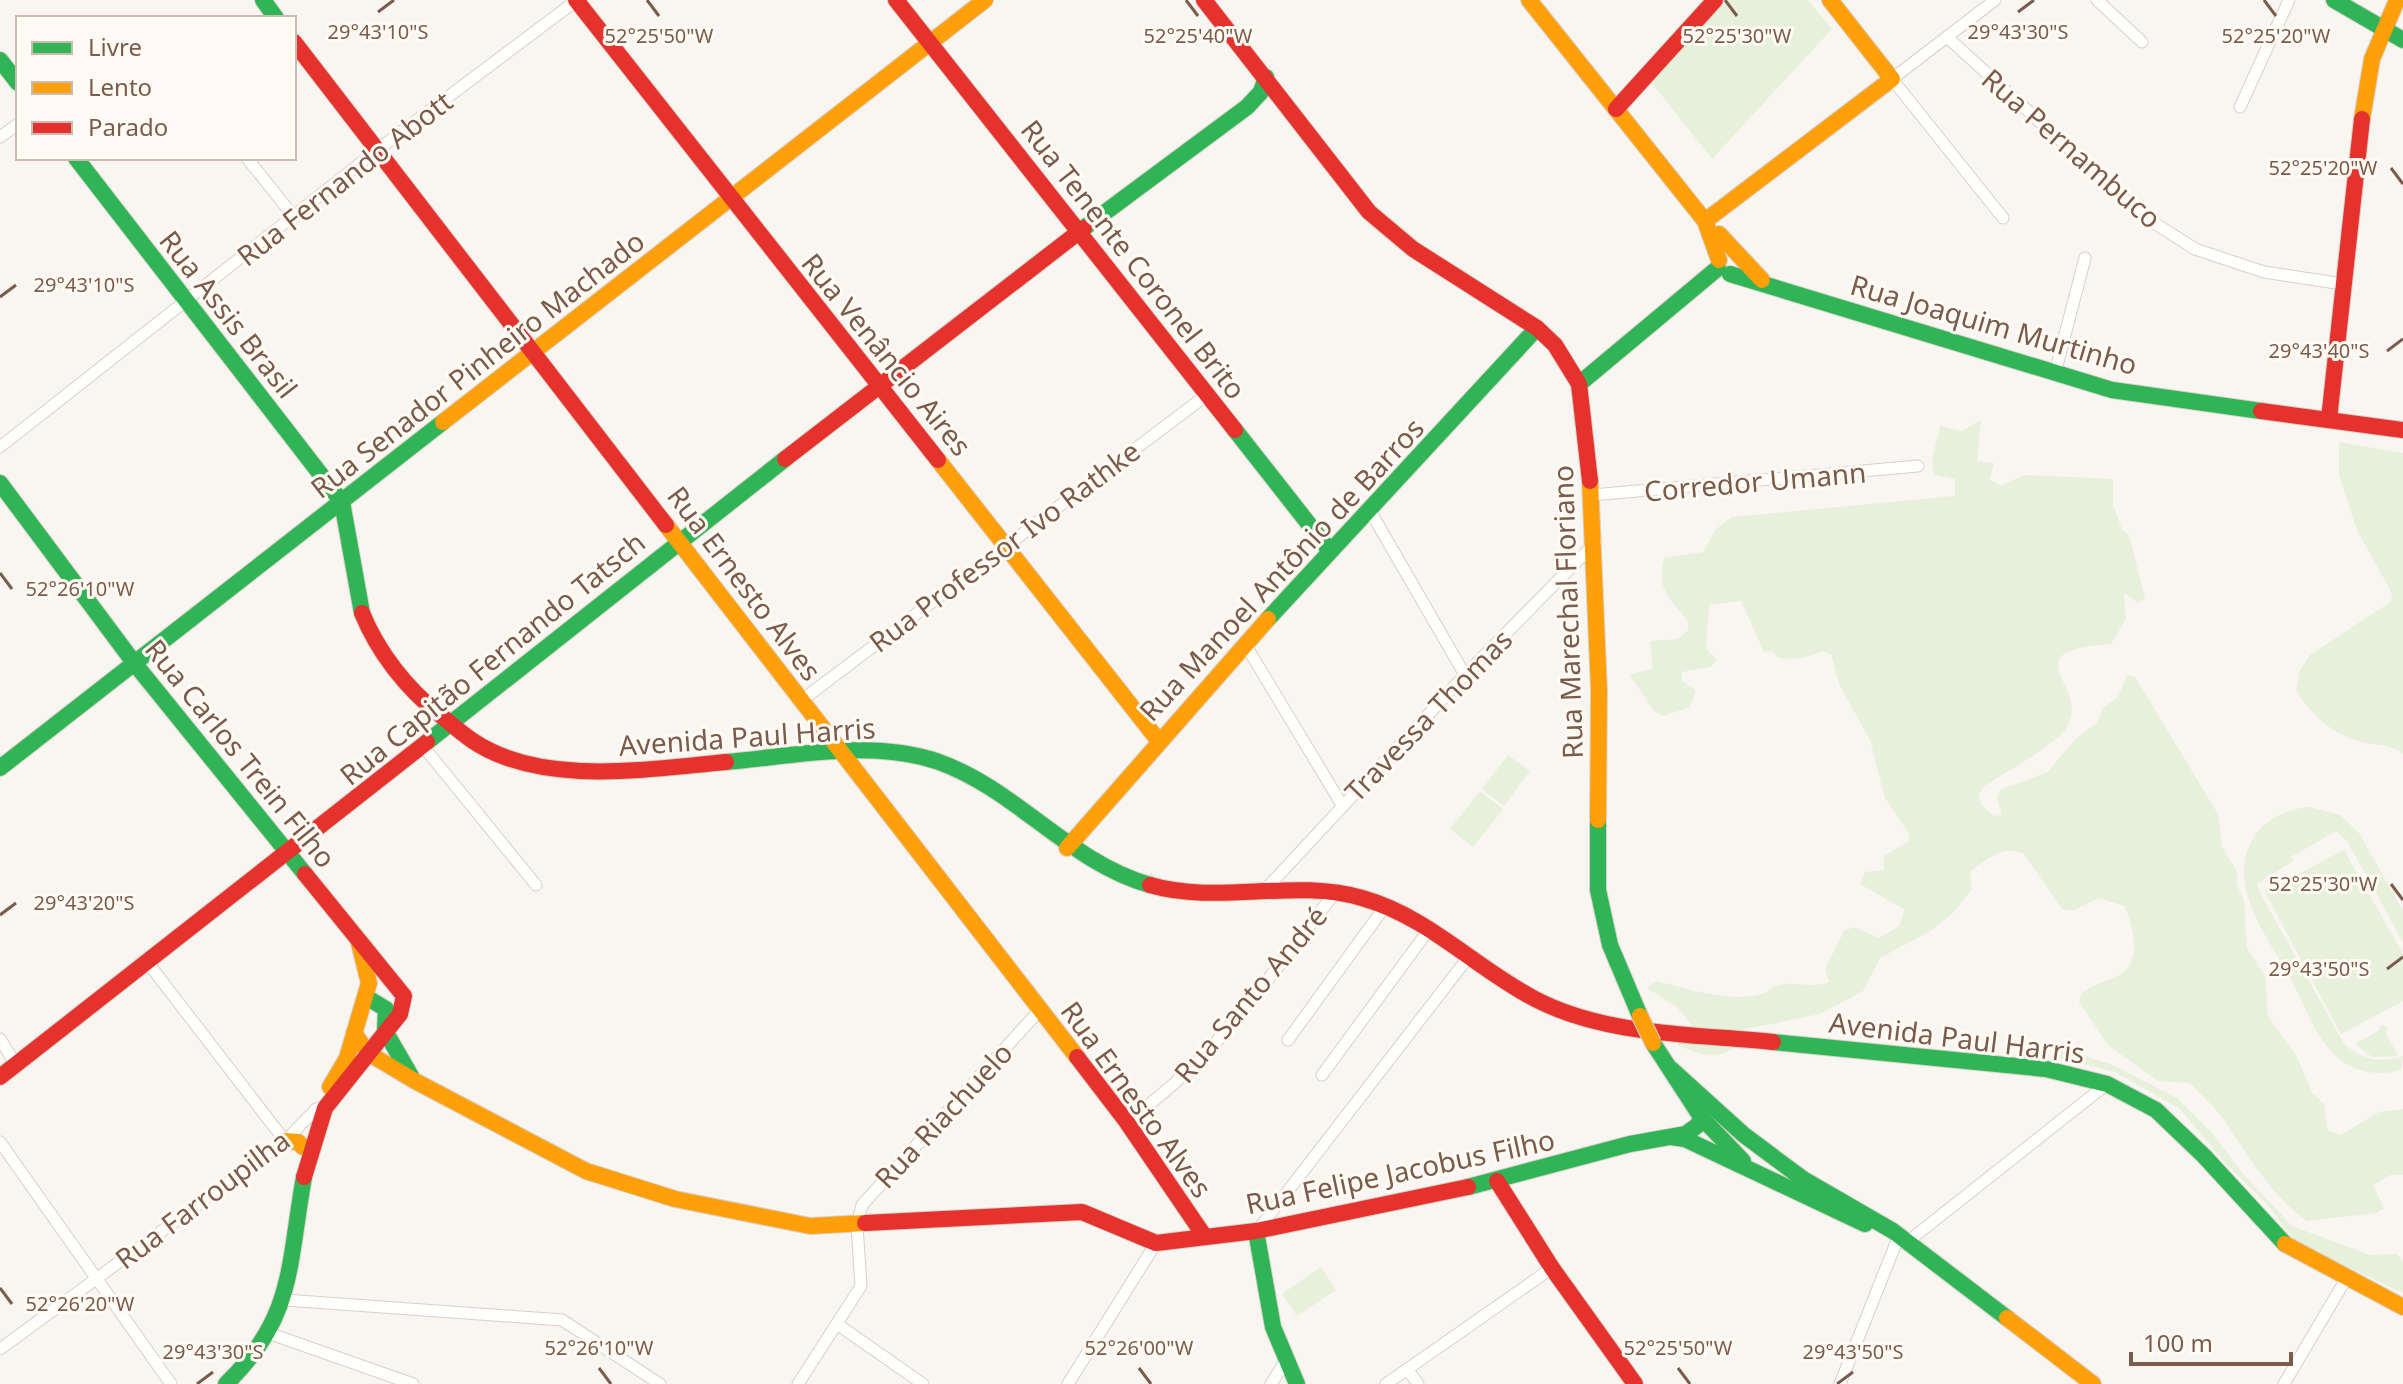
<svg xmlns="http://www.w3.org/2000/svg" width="2403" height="1384" font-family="'Noto Sans',sans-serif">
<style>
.green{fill:#e7f0db}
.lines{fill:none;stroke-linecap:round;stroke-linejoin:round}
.street-casing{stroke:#d7d1cb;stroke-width:13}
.fast-casing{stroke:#d9d2cb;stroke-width:18}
.slow-casing{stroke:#d9d2cb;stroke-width:18}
.jam-casing{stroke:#d9d2cb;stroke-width:18}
.street{stroke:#fefefd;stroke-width:11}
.fast{stroke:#30b455;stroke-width:16}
.slow{stroke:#ff9f0a;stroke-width:16}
.jam{stroke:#e5322d;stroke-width:16}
.slow-bridge-casing{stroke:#d9d2cb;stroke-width:18;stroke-linecap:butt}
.slow-bridge{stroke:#ff9f0a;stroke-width:16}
.ticks{fill:none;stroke:#7a5c4d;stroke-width:3}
.labels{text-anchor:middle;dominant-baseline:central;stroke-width:6;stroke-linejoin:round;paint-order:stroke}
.street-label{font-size:28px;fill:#7a5c4d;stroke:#fffaf3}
.ticks-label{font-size:20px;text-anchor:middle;fill:#7a5c4d;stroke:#fffaf3;stroke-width:6;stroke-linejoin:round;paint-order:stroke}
</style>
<rect width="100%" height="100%" fill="#f9f5f0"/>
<g class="green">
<polygon points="1726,0 1808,0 1832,29 1712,159 1651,82"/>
<path d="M1981 420 1977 461 1994 463 1990 480 2001 486 2024 475 2113 479V504L2122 530 2129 535 2145 599 2138 603 2124 593 2126 619 2111 644C2004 651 2098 689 2064 731 2051 747 2003 774 1983 787L1979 796 1981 805 1994 816 2002 815 1997 798 2000 790 2048 772 2075 739 2097 723 2103 708 2118 697 2127 675 2135 677 2218 814 2222 846 2238 874 2236 883 2244 900 2247 948 2265 976 2268 1016 2297 1057 2312 1092 2324 1104 2328 1131 2341 1135 2379 1112 2403 1109V1175H2390L2373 1185 2384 1208 2376 1213 2307 1221C2271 1196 2248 1155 2224 1120 2215 1107 2201 1095 2190 1083L2158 1081 2109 1046 2079 1002 2081 994C2093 984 2103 983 2116 977 2144 964 2133 928 2125 906L2098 898 2073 911 2062 909 2024 854C2001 844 1988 859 1970 872L1972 889 1954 912 1932 930 1880 958 1863 991 1820 1014 1727 1033 1733 1048C1717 1061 1695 1053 1678 1045L1680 1036 1695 1029 1678 1008 1647 988 1656 981C1689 989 1728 1003 1762 994 1768 992 1773 986 1779 985 1796 981 1813 989 1829 982L1825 969 1844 931 1854 927 1879 938 1899 926 1905 910 1860 884 1865 872 1884 870V856L1909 841 1908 832 1885 798 1870 740 1839 684 1831 654 1823 651C1807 658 1795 660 1778 658L1772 651 1764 652 1741 601 1709 605 1706 648 1717 660 1710 667 1682 672V681L1696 690 1690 707 1663 716 1655 712 1630 675 1653 668 1650 641 1678 639 1688 630V621C1670 598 1656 590 1664 558L1703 552 1716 529 1732 517 1955 496V479L1934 475C1928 457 1938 445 1940 426L1962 431Z"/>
<path d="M2339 442 2403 453V754C2390 744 2382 746 2367 743 2334 737 2314 717 2296 691L2299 672 2310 655 2389 603 2393 595 2357 530 2339 475Z"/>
<polygon points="1508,755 1530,771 1504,806 1482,789"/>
<polygon points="1480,791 1503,809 1473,847 1450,829"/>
<path d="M2309 807 2340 815 2359 833 2403 911V942L2347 841 2336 831 2291 857 2293 861 2257 884 2259 891 2344 1044C2361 1059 2381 1064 2403 1056L2401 1070C2379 1076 2356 1073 2338 1058 2316 1040 2304 1004 2291 979 2268 937 2222 882 2256 834 2269 817 2288 809 2309 807Z"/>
<polygon points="2344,850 2403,954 2403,1001 2341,1034 2265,892"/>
<polygon points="2381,1025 2388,1028 2386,1034 2398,1056 2372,1057 2355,1044 2378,1031"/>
<polygon points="2060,1048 2113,1065 2177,1098 2212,1133 2244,1175 2292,1226 2370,1255 2397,1254 2403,1262 2403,1293 2296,1243 2266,1203 2227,1165 2180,1109 2115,1072 2058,1058 2053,1053"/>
<polygon points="1321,1267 1336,1290 1297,1316 1282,1294"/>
</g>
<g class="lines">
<g class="street-casing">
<g id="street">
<polyline points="1995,0 1892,79 2003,218"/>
<polyline points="2097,0 2142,42"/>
<polyline points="1947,37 2142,215 2195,249 2264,272 2343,284"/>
<polyline points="2240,107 2289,0"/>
<polyline points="0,137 18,124"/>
<polyline points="247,158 294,217"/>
<polyline points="2055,373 2085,258"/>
<polyline points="0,447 376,151 577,0"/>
<polyline points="1592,495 1918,466"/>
<polyline points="1369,509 1465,675"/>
<polyline points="1245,644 1342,805"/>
<polyline points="802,700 1208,394"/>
<polyline points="422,745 536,885"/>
<polyline points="1263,892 1465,675 1596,542"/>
<polyline points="148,963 285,1141"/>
<polyline points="0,1039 16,1065"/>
<polyline points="1288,1040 1386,905"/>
<polyline points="1322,1075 1430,928"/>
<path d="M1126 1121C1213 1063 1270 975 1334 894"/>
<polyline points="0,1142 171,1384"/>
<polyline points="1257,1231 1470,955"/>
<polyline points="1906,1243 2107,1084"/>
<polyline points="285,1300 562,1320 660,1384"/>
<polyline points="837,1324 923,1384"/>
<polyline points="271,1334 413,1384"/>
<polyline points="0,1349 285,1141 316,1109 326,1106"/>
<polyline points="1407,1369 1418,1384"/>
<polyline points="798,1384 861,1286 857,1225 862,1205 1039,1011"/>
<polyline points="1068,1384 1156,1243"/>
<polyline points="1271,1384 1285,1362"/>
<polyline points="1386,1384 1552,1268"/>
<polyline points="1840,1384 1898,1238"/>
<polyline points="2284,1384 2346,1279"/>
</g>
</g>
<g class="fast-casing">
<g id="fast">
<polyline points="263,0 276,18"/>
<polyline points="2334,0 2403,40"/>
<polyline points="0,60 18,83"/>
<polyline points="76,158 342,502 362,613"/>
<polyline points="1084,228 1247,107 1261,92 1266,77"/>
<polyline points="1730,274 2112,390 2261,411"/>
<polyline points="1579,384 1718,268"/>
<polyline points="1235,430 1330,551"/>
<polyline points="0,483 135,664 305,874"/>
<polyline points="1268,619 1537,328"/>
<polyline points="427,742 785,459"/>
<path d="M726 762C794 756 873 739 939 762 1017 790 1069 862 1150 885"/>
<polyline points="0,768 443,422"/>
<polyline points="1598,820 1598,890 1610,945 1640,1016"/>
<polyline points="366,997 386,1009 385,1031 411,1076"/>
<polyline points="1773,1042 2046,1069 2107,1084 2156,1110 2204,1156 2285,1244"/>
<polyline points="1653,1043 1701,1117 1743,1161"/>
<polyline points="1671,1069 1744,1135 1803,1179 1893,1231 2007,1318"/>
<polyline points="1671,1137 1685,1139 1865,1224"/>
<polyline points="1468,1187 1630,1144 1686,1134 1698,1125 1701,1117"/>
<polyline points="1256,1231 1273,1327 1297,1384"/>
<path d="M226 1384C295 1317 288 1265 304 1177"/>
</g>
</g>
<g class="slow-casing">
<g id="slow">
<polyline points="1529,0 1705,221 1719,260"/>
<polyline points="2362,119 2372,59 2397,0"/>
<polyline points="1705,221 1892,79 1830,0"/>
<polyline points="1719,234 1762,280"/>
<polyline points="443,422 985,0"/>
<polyline points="938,460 1158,740"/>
<polyline points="1590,481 1599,690 1598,820"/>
<polyline points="666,525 1077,1057"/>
<polyline points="1067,848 1268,619"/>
<polyline points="354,1033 368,1053 415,1081 586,1171 675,1199 810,1226 865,1223"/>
<polyline points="330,1087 347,1058 369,983 359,943"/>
<polyline points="285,1141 298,1142 303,1147"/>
<polyline points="2285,1244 2403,1307"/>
<polyline points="2007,1318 2093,1384"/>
</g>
</g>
<g class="jam-casing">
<g id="jam">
<polyline points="576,0 938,460"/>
<polyline points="896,0 1235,430"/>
<polyline points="1204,0 1369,212 1413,249 1537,328 1555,345 1579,384 1590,481"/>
<polyline points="294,42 666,525"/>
<polyline points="1616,109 1715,0"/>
<polyline points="2261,411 2403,430"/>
<polyline points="2329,419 2362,119"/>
<polyline points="785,459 1084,228"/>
<path d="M362 613C378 652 406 688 439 714 450 723 461 733 473 741 542 787 648 769 726 762"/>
<path d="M1150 885C1219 905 1293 878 1362 898 1429 917 1474 967 1535 999 1606 1036 1695 1034 1773 1042"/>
<polyline points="1077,1057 1126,1121 1205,1237"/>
<polyline points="0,1077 427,742"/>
<polyline points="304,1177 325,1108 400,1014 404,996 305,874"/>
<polyline points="1497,1181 1552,1268 1635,1384"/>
<polyline points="865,1223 1082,1212 1156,1243 1256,1231 1468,1187"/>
</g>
</g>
<use href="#street" class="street"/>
<use href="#fast" class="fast"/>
<use href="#slow" class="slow"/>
<use href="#jam" class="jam"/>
<g class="slow-bridge-casing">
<polyline id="slow-bridge" points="1640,1016 1653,1043"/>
</g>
<use href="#slow-bridge" class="slow-bridge"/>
</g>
<path class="ticks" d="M647 0 659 16M1186 0 1198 16M1725 0 1737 16M2264 0 2276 16M378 12 394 0M2018 12 2034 0M2391 168 2403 184M0 297 16 285M2387 351 2403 339M0 573 12 589M2391 884 2403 900M0 915 16 903M2387 969 2403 957M0 1288 12 1304M599 1368 611 1384M1139 1368 1151 1384M1678 1368 1690 1384M197 1384 213 1372M1837 1384 1853 1372"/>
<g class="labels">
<g class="street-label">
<text transform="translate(2072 148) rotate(41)">Rua Pernambuco</text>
<text transform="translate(344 178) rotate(-38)">Rua Fernando Abott</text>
<text transform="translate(1134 259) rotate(52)">Rua Tenente Coronel Brito</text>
<text transform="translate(229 314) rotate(52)">Rua Assis Brasil</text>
<text transform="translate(1994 324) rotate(16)">Rua Joaquim Murtinho</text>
<text transform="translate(887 354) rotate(51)">Rua Venâncio Aires</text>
<text transform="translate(477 364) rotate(-38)">Rua Senador Pinheiro Machado</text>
<text transform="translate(1755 481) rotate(-5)">Corredor Umann</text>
<text transform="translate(1004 546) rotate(-37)">Rua Professor Ivo Rathke</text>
<text transform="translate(1281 569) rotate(-47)">Rua Manoel Antônio de Barros</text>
<text transform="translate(745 583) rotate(53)">Rua Ernesto Alves</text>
<text transform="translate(1567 612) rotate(-92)">Rua Marechal Floriano</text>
<text transform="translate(492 658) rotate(-39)">Rua Capitão Fernando Tatsch</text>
<text transform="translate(1428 715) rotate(-46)">Travessa Thomas</text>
<text transform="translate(747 736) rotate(-4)">Avenida Paul Harris</text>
<text transform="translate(241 753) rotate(51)">Rua Carlos Trein Filho</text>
<text transform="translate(1250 994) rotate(-50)">Rua Santo André</text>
<text transform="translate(1957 1037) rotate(7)">Avenida Paul Harris</text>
<text transform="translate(1137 1099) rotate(54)">Rua Ernesto Alves</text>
<text transform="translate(943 1115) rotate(-47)">Rua Riachuelo</text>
<text transform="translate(1400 1171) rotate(-12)">Rua Felipe Jacobus Filho</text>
<text transform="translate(202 1199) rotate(-37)">Rua Farroupilha</text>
</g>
</g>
<g class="ticks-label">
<text x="378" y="39">29°43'10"S</text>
<text x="2018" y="39">29°43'30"S</text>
<text x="659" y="43">52°25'50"W</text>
<text x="1198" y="43">52°25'40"W</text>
<text x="1737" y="43">52°25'30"W</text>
<text x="2276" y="43">52°25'20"W</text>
<text x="2323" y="175">52°25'20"W</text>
<text x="84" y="292">29°43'10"S</text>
<text x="2319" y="358">29°43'40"S</text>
<text x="80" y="596">52°26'10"W</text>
<text x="2323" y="891">52°25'30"W</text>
<text x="84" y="910">29°43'20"S</text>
<text x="2319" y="976">29°43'50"S</text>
<text x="80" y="1311">52°26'20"W</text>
<text x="599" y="1355">52°26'10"W</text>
<text x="1139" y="1355">52°26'00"W</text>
<text x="1678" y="1355">52°25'50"W</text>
<text x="213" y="1359">29°43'30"S</text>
<text x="1853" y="1359">29°43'50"S</text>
</g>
<rect x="16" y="16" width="280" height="144" fill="#fffaf3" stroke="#cabbb1" stroke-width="2"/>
<rect x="32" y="42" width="40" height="12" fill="#30b455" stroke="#cabbb1" stroke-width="2"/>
<text x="88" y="56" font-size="24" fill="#7a5c4d">Livre</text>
<rect x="32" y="82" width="40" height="12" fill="#ff9f0a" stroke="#cabbb1" stroke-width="2"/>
<text x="88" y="96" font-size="24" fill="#7a5c4d">Lento</text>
<rect x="32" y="122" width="40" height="12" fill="#e5322d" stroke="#cabbb1" stroke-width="2"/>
<text x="88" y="136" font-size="24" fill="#7a5c4d">Parado</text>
<path d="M2131 1352v12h160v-12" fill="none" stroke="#7a5c4d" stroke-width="4"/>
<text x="2143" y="1352" font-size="24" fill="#7a5c4d" stroke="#fffaf3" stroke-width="6" paint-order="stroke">100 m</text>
</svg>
